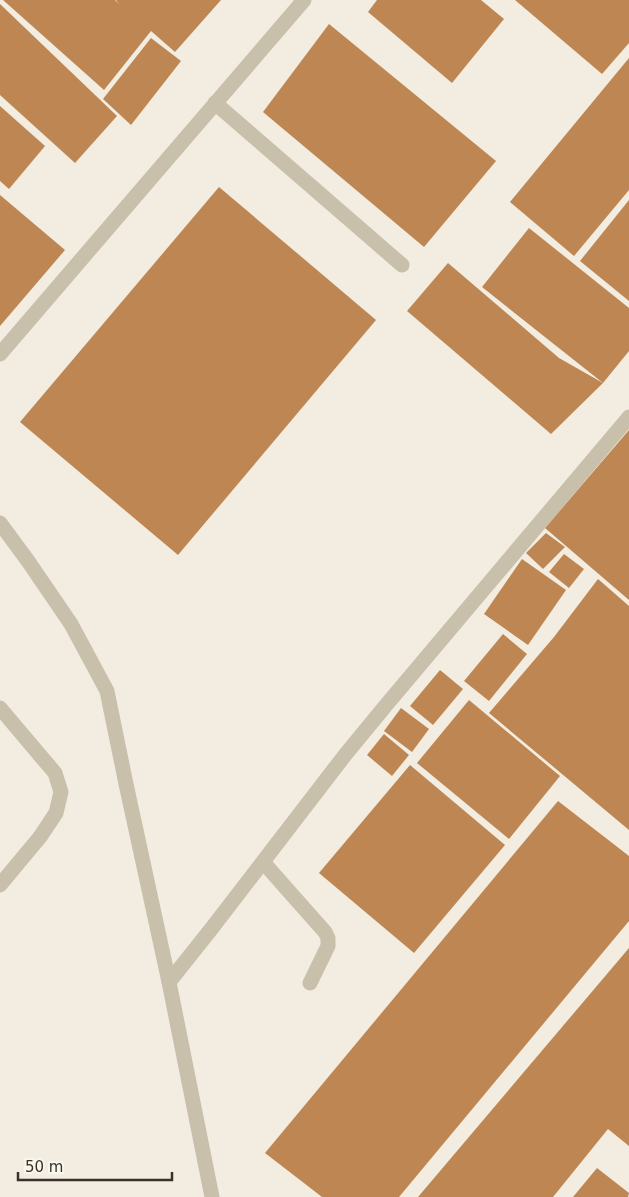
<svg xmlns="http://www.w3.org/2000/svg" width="629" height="1197" font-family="'DejaVu Sans',sans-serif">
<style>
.building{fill:#be8652}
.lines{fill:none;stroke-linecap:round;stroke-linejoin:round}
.minor{stroke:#c9c0ac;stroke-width:15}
</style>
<rect width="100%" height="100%" fill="#f2ede0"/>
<g class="building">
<polygon points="3,0 115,0 119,4 116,0 221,0 175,52 151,31 104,90"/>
<polygon points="377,0 481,0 504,19 452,83 368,12"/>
<polygon points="515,0 629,0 629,43 602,74"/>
<polygon points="0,4 117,116 75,163 0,95"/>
<polygon points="329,24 496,161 424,247 263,112"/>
<polygon points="151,38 181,61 131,125 103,99"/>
<polygon points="629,58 629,190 574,256 510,202"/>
<polygon points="0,106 45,146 9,189 0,181"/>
<polygon points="219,187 376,320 178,555 20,422"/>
<polygon points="0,195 65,250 0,326"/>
<polygon points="629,200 629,301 580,261"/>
<polygon points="529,228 629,308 629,351 603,383 482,287"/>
<polygon points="448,263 559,358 603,383 551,434 407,311"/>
<polygon points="629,430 629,600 545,528"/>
<polygon points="546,533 565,547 543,569 526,553"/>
<polygon points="564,554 584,569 569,588 549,572"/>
<polygon points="522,559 566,590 528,645 484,614"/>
<polygon points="598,579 629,606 629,830 489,713 554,637"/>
<polygon points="503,634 527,654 489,701 464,681"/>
<polygon points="440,670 463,689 433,725 410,706"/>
<polygon points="469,700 560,776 509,839 417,763"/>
<polygon points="401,708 429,729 412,752 384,731"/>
<polygon points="384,734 409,755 392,776 367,755"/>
<polygon points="410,765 505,845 414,953 319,873"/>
<polygon points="558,801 629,856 629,921 399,1197 322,1197 265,1153"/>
<polygon points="629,948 629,1146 608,1129 553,1197 418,1197"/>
<polygon points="597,1168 629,1193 628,1197 573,1197"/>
</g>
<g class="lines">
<g class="minor">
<polyline points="215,103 402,265"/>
<polyline points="0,354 304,0"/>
<polyline points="0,523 28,561 71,624 107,691 126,784 169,982 212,1197"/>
<polyline points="0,708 55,773 61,792 56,813 40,837 0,885"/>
<polyline points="263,862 325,932 328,938 328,946 310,983"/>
<polyline points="169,982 212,928 345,755 387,704 629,417"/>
</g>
</g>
<path d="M18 1172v8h154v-8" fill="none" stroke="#38322b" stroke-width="2.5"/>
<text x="25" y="1172" font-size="15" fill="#38322b" stroke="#f9f6ec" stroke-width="4" paint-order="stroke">50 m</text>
</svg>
